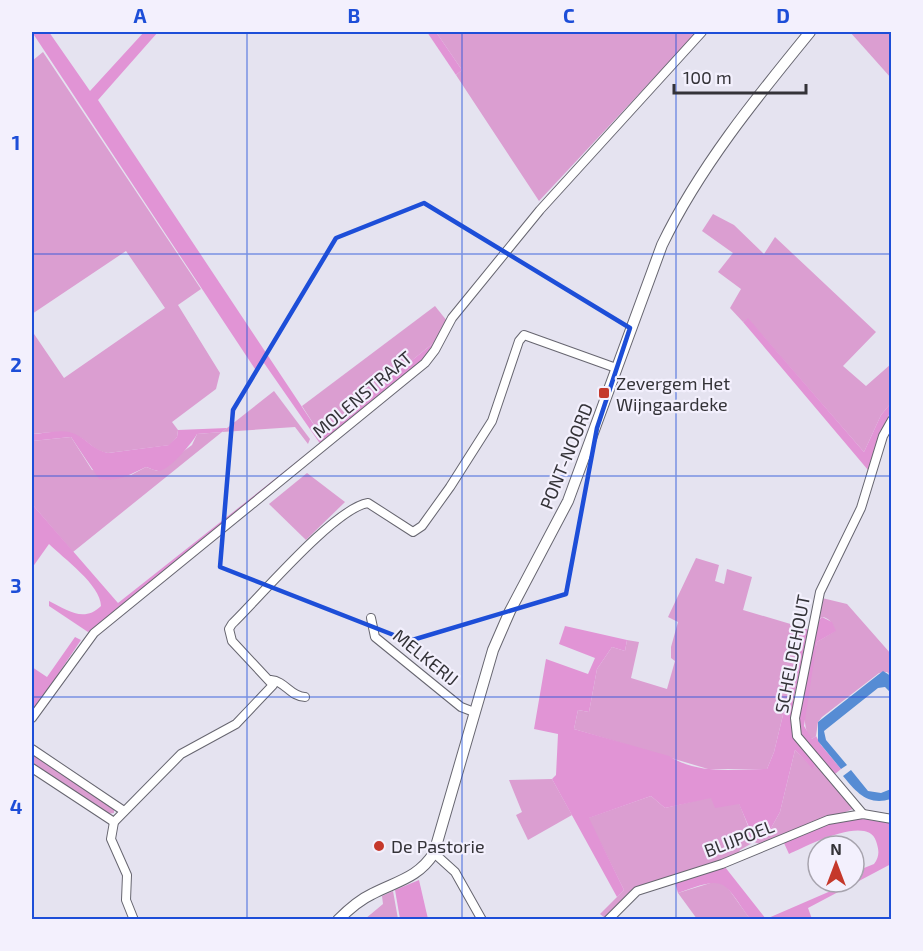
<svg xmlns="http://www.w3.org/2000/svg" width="923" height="951" font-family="'Exo 2',sans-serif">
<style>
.green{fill:#db9ed1}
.forest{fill:#e194d5}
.water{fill:#568cd4}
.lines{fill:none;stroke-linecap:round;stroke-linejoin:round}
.minor-casing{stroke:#676670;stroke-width:10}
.tertiary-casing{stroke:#676670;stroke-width:12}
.minor{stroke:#fff;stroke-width:8}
.tertiary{stroke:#fff;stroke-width:10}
.marked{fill:none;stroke:#1d4ed8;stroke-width:4.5;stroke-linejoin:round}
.grid{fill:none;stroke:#1d4ed8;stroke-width:1.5;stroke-opacity:0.55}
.poi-dot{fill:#c5382b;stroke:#f3f0fd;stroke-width:2}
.labels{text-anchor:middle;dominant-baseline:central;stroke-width:4.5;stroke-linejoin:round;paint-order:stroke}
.poi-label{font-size:18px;fill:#343338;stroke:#f3f0fd;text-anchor:start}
.street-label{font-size:18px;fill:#343338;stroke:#f3f0fd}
.neatline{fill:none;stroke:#1d4ed8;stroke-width:2}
.grid-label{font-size:20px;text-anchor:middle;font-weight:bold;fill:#1d4ed8}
</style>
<rect width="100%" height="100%" fill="#e5e3f0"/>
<g class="green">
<polygon points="436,32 691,32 694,35 539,201 456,75 462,70"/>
<polygon points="850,32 891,32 891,78"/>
<path d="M43 52 201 289 178 305 220 373 216 389 172 422 178 430 177 437 170 445 108 453C94 451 90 442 79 437 63 429 49 433 32 434V331L64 378 165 308 126 251 32 314V61Z"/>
<polygon points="713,214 734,225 764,254 775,237 876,332 843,366 866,386 891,364 891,403 881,415 864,452 748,319 743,322 730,308 741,289 718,272 733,253 702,231"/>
<polygon points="435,306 447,321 436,341 320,434 302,406"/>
<polygon points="274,391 310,439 308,444 295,427 222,432 73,552 32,504 32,441 71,437 92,470 131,475 146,467 157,471 192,445 197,434 222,432"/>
<polygon points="307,473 345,502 306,540 269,504"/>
<polygon points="696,558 719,565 715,581 724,584 727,569 752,577 743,610 804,628 774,752 767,769 708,769 574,729 578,710 589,712 597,669 612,647 625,651 627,640 639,642 631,678 667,689 675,661 671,658 671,647 678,622 668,617"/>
<path d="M822 598 847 604 891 654V676L887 672 879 673 822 717 818 722 816 736 812 739C795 726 813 662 817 642L835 631C833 624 830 618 822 617L817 621Z"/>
<polygon points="795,750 813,768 816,763 852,805 853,809 762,845 754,842 740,850 738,855 629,893 605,918 600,914 624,890 588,818 651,796 665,808 711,797 739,803 754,841 765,839 780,812"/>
<polygon points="32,754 114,808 114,813 107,814 32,764"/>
<polygon points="552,779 572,815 528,840 516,815 522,812 509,780"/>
<polygon points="717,881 725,884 750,919 697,919 678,893"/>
<polygon points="393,891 398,919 365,919 383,904 382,896"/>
</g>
<g class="forest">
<polygon points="32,32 49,32 90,91 144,32 158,32 98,100 320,434 436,341 430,356 321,445 264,363 255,369"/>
<polygon points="427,32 436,32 462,70 456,75"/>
<path d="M748 318 864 452 881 415 891 403C891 418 874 452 868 470L743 322Z"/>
<path d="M227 428 222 432 197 434C192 443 170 470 159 471 155 471 150 468 146 467 129 475 118 482 99 479L71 437 32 441V434C46 434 61 428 75 434 88 440 93 450 108 453L169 445 177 437 178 430Z"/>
<path d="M309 452V456L88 632 49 606V601C67 610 84 623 101 606 101 585 63 558 49 544L32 568V504L118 603Z"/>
<polygon points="822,617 832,622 836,631 817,642 804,726 812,739 816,736 821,745 841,769 835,774 802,738 798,729 797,718 816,623"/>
<path d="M565 626 627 640 625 651 612 647 597 669 589 712 578 710 574 729 669 756C699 775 733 769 767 769L774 752 804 628 809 630 794 697 792 722 816 763 813 769 795 750 780 812 765 839 755 841 739 804 715 808 711 798 665 808 651 796 589 818 624 890 617 897 552 779 556 775 558 734 534 729 546 659 588 674 595 658 559 644Z"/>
<polygon points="75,637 81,640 32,713 32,667 47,677"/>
<path d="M856 818 891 823V864L808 908 812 919H750C722 880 727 875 678 893L675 883 725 867 766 919 833 890 840 882H854V872L874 864C880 856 879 850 876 841 867 814 805 847 789 854L784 843 826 825Z"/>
<polygon points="419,880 428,919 400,919 395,890"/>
</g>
<g class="water">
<polygon points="883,671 891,676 891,693 885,687 878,688 824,731 826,740 847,765 841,769 818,741 818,722"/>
<path d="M851 770 868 791 881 793 891 789V799C868 806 857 793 843 776Z"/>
</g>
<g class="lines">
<g class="minor-casing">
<g id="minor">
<polyline points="371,618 375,637 461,707 474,712"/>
<path d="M271 680C285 681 291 697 305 697"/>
<polyline points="32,718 94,633 425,363 435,350 452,318 540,210 702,32"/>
<polyline points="32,749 124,811"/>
<polyline points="32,768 114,822"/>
<polyline points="863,814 797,736 795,718 820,592 861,508 883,436 892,420"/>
<polyline points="434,853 455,872 482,920"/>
<path d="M134 920 126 900 127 875 111 839 114 822 181 754 236 724 273 685 232 641 229 629 232 624C260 597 335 508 368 503L413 532 422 526 450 487 492 421 519 341 524 335 616 368"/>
<polyline points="608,920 637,891 722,864 828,820 863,814 892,819"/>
</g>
</g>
<g class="tertiary-casing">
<path id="tertiary" d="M338 920C348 910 359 900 372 894 397 881 418 878 434 853L493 650 510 611 568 501 662 245C699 168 756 98 810 32"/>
</g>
<use href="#minor" class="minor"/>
<use href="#tertiary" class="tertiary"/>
</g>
<path class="marked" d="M424 203 630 328 597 428 566 594 409 641 220 567 233 410 336 238Z"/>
<path class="grid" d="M247 32V920M462 32V920M676 32V920M32 254H892M32 476H892M32 697H892"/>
<g class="poi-dot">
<rect x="598" y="387" width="12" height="12" rx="3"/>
<circle cx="379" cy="846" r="6"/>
</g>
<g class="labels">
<g class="poi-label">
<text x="616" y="383">Zevergem Het<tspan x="616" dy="21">Wijngaardeke</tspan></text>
<text x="391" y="846">De Pastorie</text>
</g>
<g class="street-label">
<text transform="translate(362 394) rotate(-40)">MOLENSTRAAT</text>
<text transform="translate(566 456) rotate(-68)">PONT-NOORD</text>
<text transform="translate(792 654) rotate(-79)">SCHELDEHOUT</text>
<text transform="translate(426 657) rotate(39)">MELKERIJ</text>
<text transform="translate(739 838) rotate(-21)">BLIJPOEL</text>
</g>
</g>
<rect width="923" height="951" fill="none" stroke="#f3f0fd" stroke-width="66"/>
<g transform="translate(836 864)"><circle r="28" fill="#f3f0fd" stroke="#a7a4ae" stroke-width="1.5"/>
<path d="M0-4.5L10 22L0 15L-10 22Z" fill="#c5382b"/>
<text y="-9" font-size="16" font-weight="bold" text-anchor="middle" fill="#343338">N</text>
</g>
<path d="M674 84v9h132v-9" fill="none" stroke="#343338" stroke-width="3"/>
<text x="683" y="84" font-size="18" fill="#343338" stroke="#f3f0fd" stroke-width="4.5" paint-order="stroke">100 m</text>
<rect x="33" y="33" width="857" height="885" class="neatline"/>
<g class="grid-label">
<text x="140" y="23">A</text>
<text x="354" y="23">B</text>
<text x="569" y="23">C</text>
<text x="783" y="23">D</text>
<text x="16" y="150">1</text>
<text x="16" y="372">2</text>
<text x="16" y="593">3</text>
<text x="16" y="814">4</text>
</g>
</svg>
